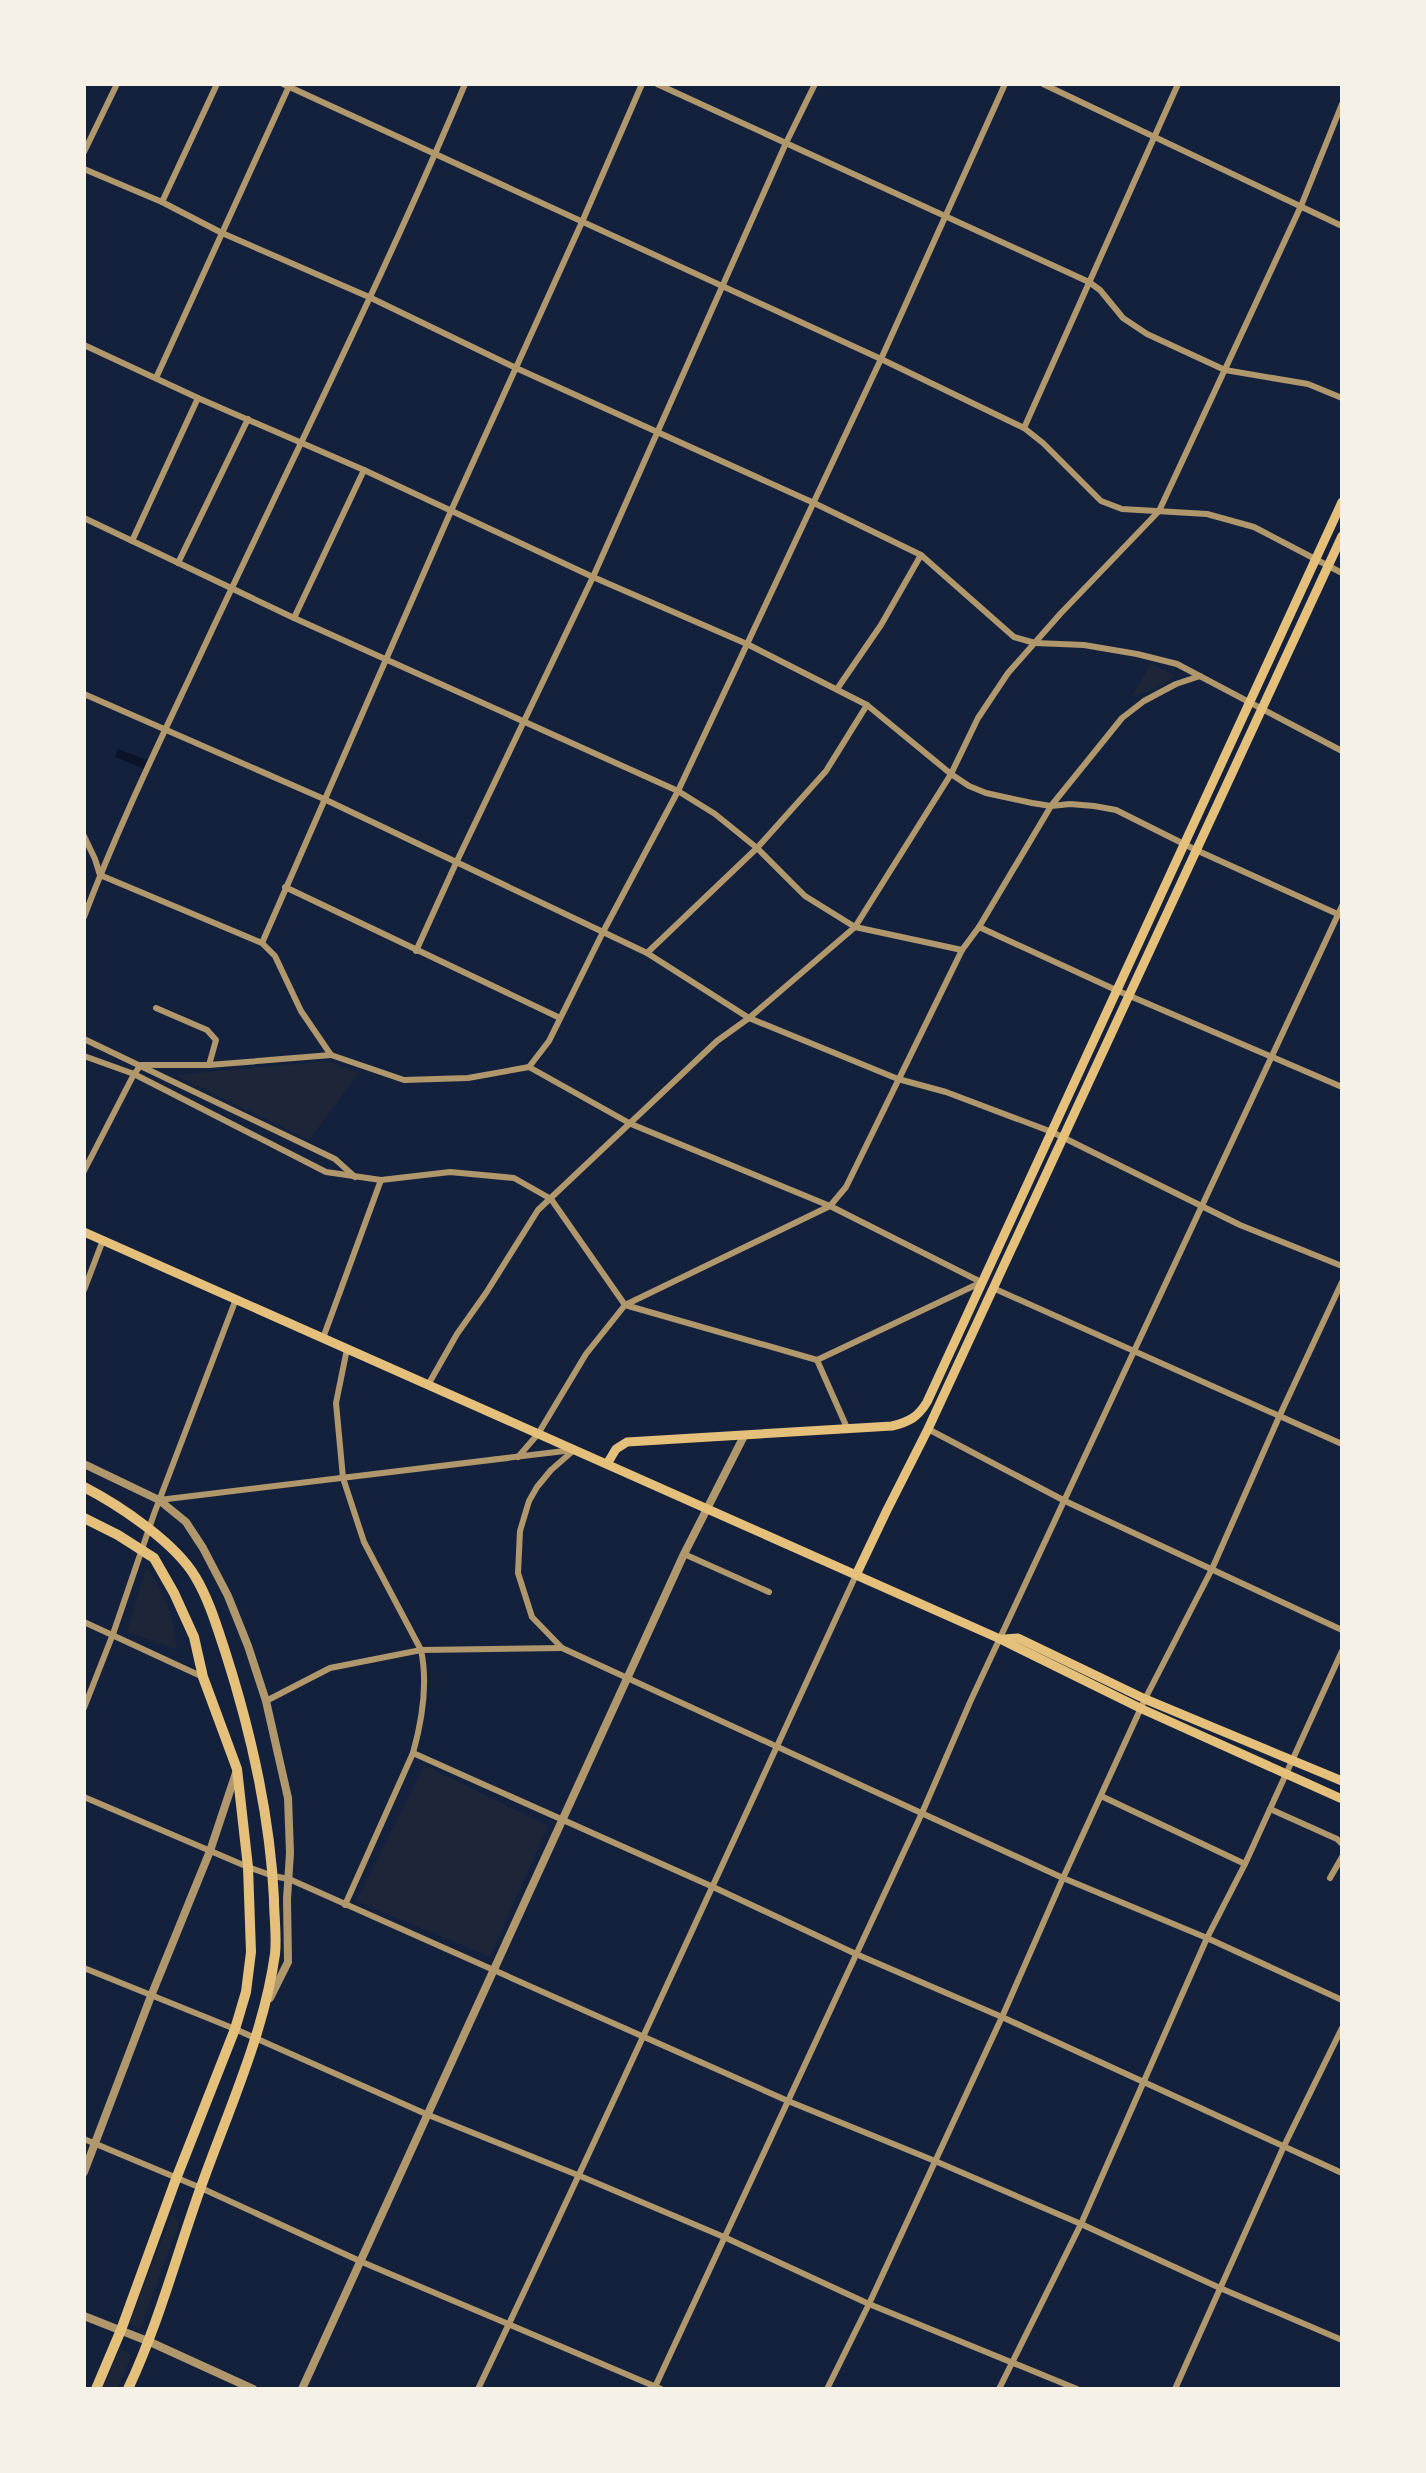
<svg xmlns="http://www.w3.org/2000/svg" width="1426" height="2473" font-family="Raleway,sans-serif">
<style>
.green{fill:#1d2539}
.water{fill:#0b132b}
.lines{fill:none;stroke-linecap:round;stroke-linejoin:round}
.minor{stroke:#b1986c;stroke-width:6}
.tertiary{stroke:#b1986c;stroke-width:8}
.secondary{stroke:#e5c07b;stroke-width:9}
.primary{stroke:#e5c07b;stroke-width:10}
</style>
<rect width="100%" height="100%" fill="#14213d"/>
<g class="green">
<path d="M1151 664 1174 675C1162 688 1149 692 1132 696Z"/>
<polygon points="328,1061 359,1073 309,1140 175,1075"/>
<path d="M146 1568C164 1590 175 1621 177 1650L127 1632Z"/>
<polygon points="424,1765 548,1826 490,1957 356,1901"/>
<polygon points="172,2214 179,2223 140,2330 129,2323"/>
<polygon points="120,2348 132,2356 117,2389 103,2389"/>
</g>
<polygon class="water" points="118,749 147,760 144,769 115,757"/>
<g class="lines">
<g class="minor">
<polyline points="283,84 881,359 1024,428 1043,443 1101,501 1122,509 1207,514 1254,527 1342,573"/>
<polyline points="657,84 1089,282 1100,290 1123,318 1147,334 1225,370 1308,384 1342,398"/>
<polyline points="1043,84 1342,226"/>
<polyline points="84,152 117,84"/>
<polyline points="84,169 162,202 222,233 369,297 516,368 814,503 921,555 1014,637 1035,643 1084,645 1137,654 1177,664 1342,751"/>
<polyline points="162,202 217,84"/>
<polyline points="84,345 198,398 364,470 593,577 747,644 867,705 951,774 969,786 986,793 1032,803 1051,806 1070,804 1094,806 1116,810 1196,850 1342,916"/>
<polyline points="156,378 290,84"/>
<polyline points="1024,428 1178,84"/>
<polyline points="84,518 294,618 678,791 715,814 757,848 805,896 855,927 962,950"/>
<polyline points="132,541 198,398"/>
<polyline points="178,563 248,419"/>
<polyline points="294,618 364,470"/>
<polyline points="837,689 881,625 921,555"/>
<polyline points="84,694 324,799 603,932 647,953 749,1018 898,1079 946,1092 1052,1132 1240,1225 1342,1266"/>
<polyline points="84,836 95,859 100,875 262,943 275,956 301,1011 331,1055 404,1080 468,1078 529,1067 631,1124 830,1206 983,1283"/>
<polyline points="285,887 560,1018"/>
<path d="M84 917C119 824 163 735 205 645 292 459 385 274 465 84"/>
<polyline points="979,927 1116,990 1342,1087"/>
<polyline points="262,943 451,511 582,222 642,84"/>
<polyline points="416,951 456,863 593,577 786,143 815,84"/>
<polyline points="647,953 757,848 826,771 867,705"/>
<polyline points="156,1008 207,1030 216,1040 209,1065"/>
<polyline points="84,1039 335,1159 355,1177"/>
<polyline points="84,1056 134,1074 326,1172 381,1180 450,1172 514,1178 551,1199 625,1305 817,1360 848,1430"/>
<polyline points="529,1067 549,1041 603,932 678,791 881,359 1005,84"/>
<polyline points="84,1171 134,1074 141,1065 209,1065 331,1055"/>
<polyline points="993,1288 1342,1444"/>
<polyline points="84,1290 103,1240"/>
<polyline points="323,1338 381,1180"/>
<polyline points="817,1360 982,1282"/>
<polyline points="428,1385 457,1334 486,1293 538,1210 717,1041 749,1018 855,927 951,774 978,718 1008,673 1061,613 1159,511 1301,206 1342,104"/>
<polyline points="928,1429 1065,1501 1342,1630"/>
<polyline points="574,1450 551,1470 537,1487 529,1501 520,1531 518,1573 532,1617 562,1648 1063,1878 1207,1938 1342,2000"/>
<polyline points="518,1457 538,1434 586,1354 625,1305 830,1206 846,1187 962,950 979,927 1051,806 1122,718 1144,701 1176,684 1200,676"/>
<polyline points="159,1500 573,1450"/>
<polyline points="684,1554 769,1592"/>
<polyline points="84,1622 203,1677"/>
<polyline points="266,1701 330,1668 421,1650 562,1648"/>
<polyline points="84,1708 113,1634 154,1514 236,1299"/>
<polyline points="413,1753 711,1886 856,1954 1002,2017 1342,2173"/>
<polyline points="1101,1796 1245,1864"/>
<polyline points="84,1797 248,1867 273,1876 289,1879 788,2101 935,2161 1081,2224 1220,2288 1342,2340"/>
<polyline points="1270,1809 1337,1839 1342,1844"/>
<polyline points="1330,1878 1342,1857"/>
<path d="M345 1905 413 1753C422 1721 428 1683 421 1650L364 1542 343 1478 336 1403 347 1349"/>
<polyline points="84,1968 235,2029 426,2114 580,2176 724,2237 869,2304 1077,2389"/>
<polyline points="84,2139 201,2188 362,2262 661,2389"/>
<path d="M478 2389C607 2119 730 1847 856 1575"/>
<polyline points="654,2389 922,1813 971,1700 1342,906"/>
<polyline points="827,2389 869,2304 1002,2017 1063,1878 1145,1699 1212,1569 1279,1417 1342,1282"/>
<polyline points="999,2389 1081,2224 1207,1938 1245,1864 1342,1651"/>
<polyline points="1175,2389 1284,2146 1342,2028"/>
</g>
<g class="tertiary">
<polyline points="84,1464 159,1500 186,1522 203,1548 228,1596 248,1646 266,1701 288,1798 290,1853 287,1899 288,1962 270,1998"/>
<polyline points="84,2172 151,1996 210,1851 236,1773"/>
<polyline points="84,2316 150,2342 253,2389"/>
<polyline points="302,2389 684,1554 744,1436"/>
</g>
<g class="secondary">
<polyline points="84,1232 1000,1639 1142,1709 1342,1799"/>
<path d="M607 1464 616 1449 627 1442 892 1426C909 1422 918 1417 927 1402L1342 502"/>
<polyline points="856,1575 887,1510 928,1429 1342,536"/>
<polyline points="1004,1639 1018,1638 1145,1699 1342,1781"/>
</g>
<g class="primary">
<path d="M84 1487C119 1505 176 1543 196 1578 209 1600 217 1627 225 1651 251 1732 270 1814 274 1899 274 1917 277 1936 275 1954 264 2033 229 2109 202 2184 177 2253 159 2323 128 2389"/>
<polyline points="84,1518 118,1535 154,1558 174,1593 194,1637 203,1677 237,1769 248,1867 251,1952 246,1992 235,2029 176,2179 121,2330 96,2389"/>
</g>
</g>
<rect width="1426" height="2473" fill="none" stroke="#f6f1e7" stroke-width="172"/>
</svg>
